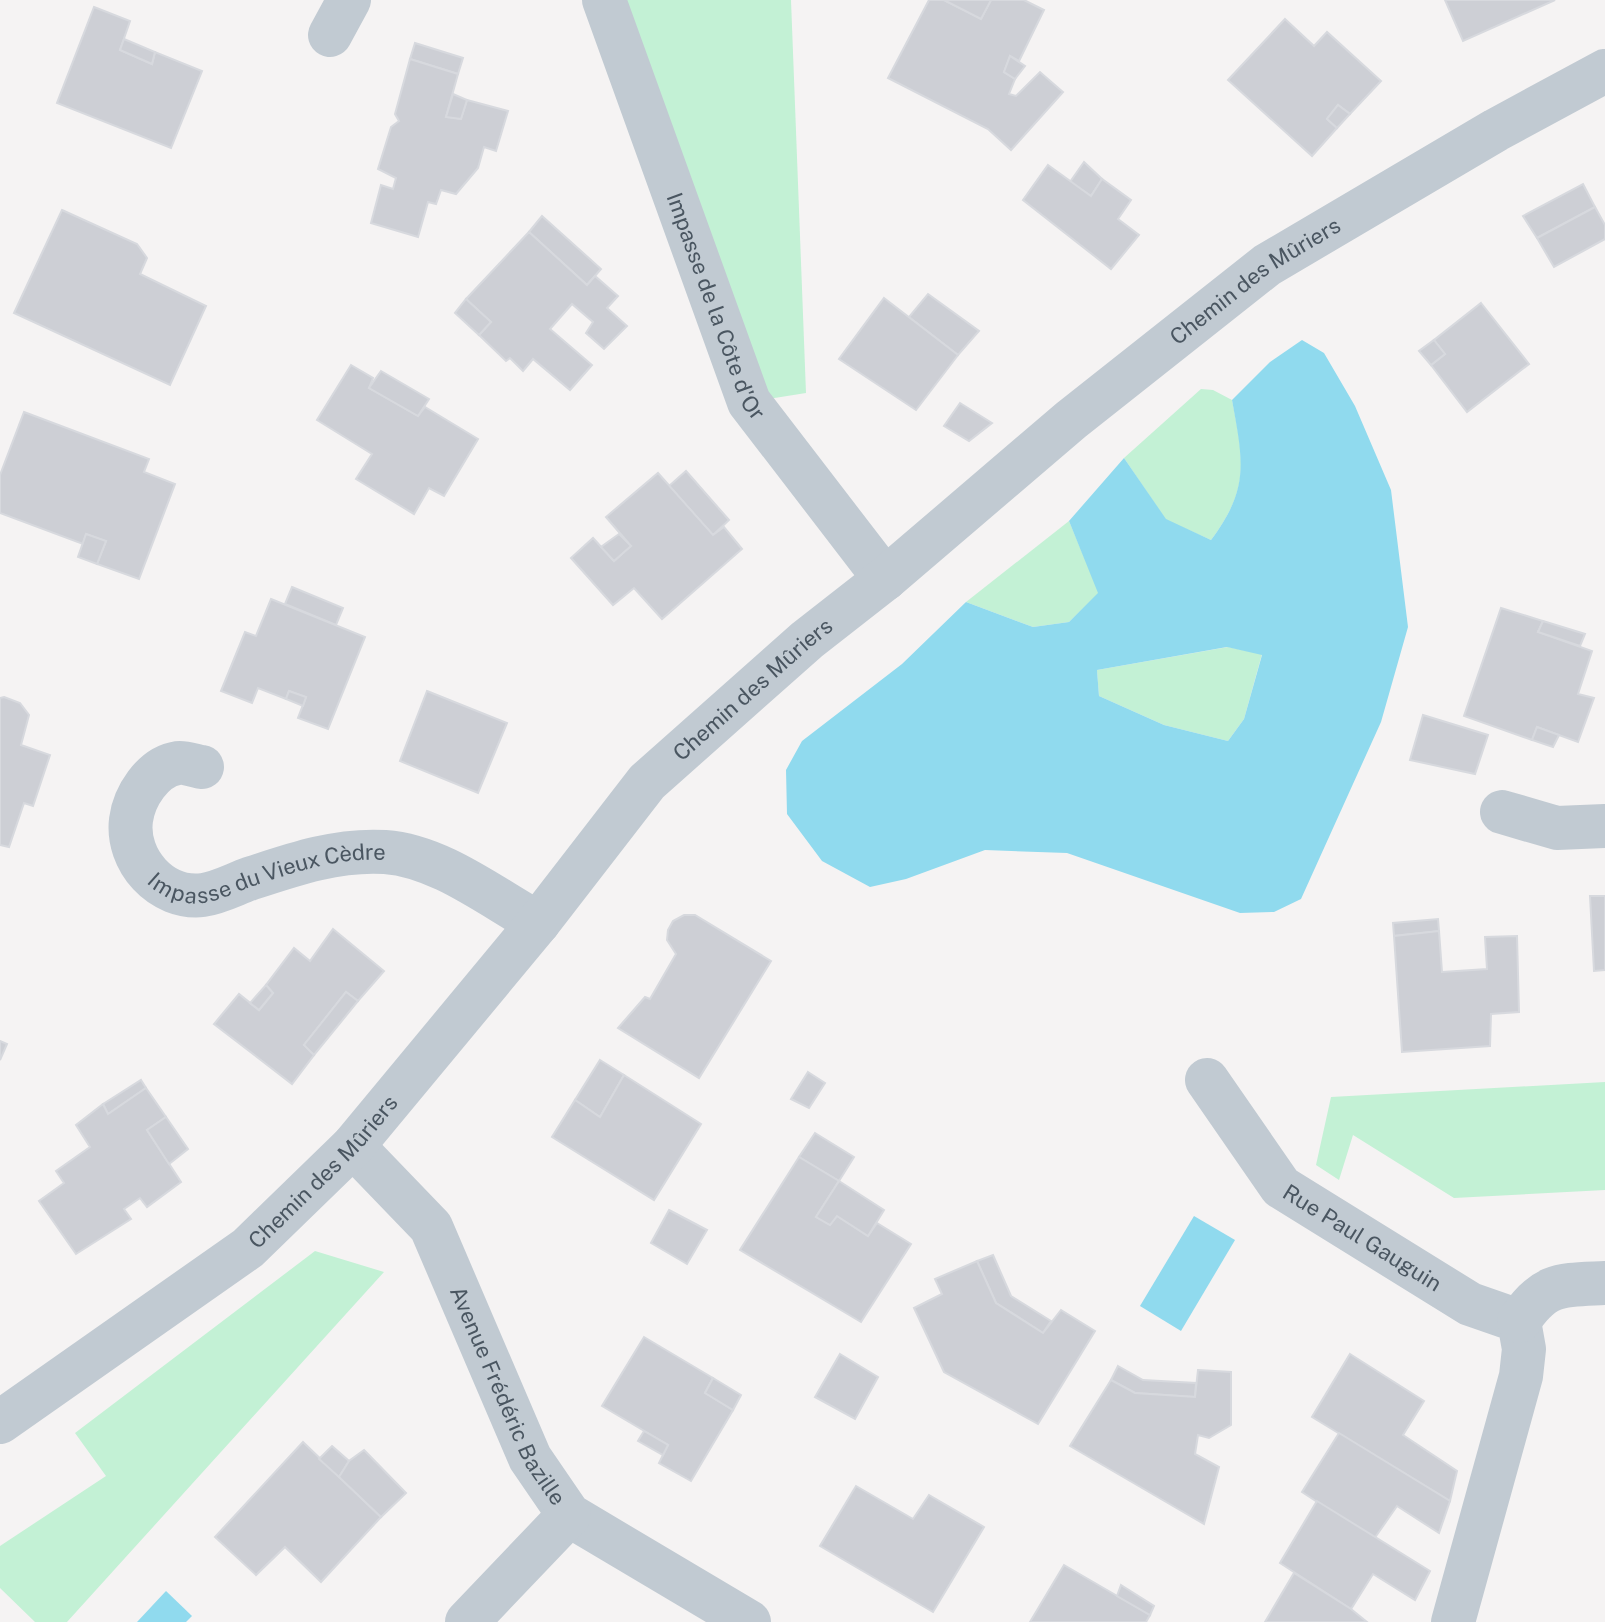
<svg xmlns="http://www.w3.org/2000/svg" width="1605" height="1622" font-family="'Public Sans',sans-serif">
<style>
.green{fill:#c3f1d5}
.water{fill:#90daee;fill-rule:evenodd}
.building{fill:#cdcfd5;stroke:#d7d9de;stroke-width:2}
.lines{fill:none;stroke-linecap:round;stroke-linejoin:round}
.minor{stroke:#c1cad2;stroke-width:44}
.labels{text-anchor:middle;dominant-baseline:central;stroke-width:6;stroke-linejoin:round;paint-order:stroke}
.street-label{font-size:22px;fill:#4a5661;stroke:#fff}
</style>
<rect width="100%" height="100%" fill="#f5f3f3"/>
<g class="green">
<polygon points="604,0 791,0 806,393 749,402"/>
<path d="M1201 389 1213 390 1232 400C1244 461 1250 488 1211 540L1166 520 1124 458Z"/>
<polygon points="1069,521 1099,593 1069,622 1033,627 966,602"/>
<polygon points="1228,647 1262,654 1244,719 1228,741 1164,725 1099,696 1097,670"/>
<polygon points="1605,1082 1605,1190 1454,1198 1353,1135 1339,1180 1316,1165 1331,1097"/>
<polygon points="315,1251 384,1272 67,1622 35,1622 0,1588 0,1546 106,1476 75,1433"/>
</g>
<g class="water">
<path d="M1302 340 1324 353 1355 406 1391 490 1408 627 1381 722 1301 899 1274 912 1240 913 1067 853 985 850 906 879 870 887 822 861 787 814 786 770 802 741 902 664 966 602 1033 627 1069 622 1098 593 1069 521 1124 458 1166 519 1211 540C1250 488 1243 461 1232 400L1270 362ZM1227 647 1262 655 1244 719 1228 741 1164 725 1099 696 1097 670Z"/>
<polygon points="1194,1216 1235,1240 1181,1331 1140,1306"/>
<polygon points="166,1591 192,1616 186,1622 137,1622"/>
</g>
<g class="building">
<polygon points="929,0 944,0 981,19 991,0 1024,0 1044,10 1019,61 1010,56 1004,72 1015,79 1009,94 1016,96 1040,72 1063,92 1011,150 988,129 888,78"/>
<polygon points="944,0 991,0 981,19"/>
<polygon points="1445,0 1555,0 1463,41"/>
<polygon points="94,7 130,21 120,50 152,64 155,52 202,71 171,148 57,103"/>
<polygon points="1285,19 1314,46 1327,32 1381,81 1350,114 1338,105 1327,119 1337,128 1312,156 1228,80"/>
<polygon points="124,39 155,52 152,64 120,50"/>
<polygon points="415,43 463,58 458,74 410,59"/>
<polygon points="1010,56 1025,66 1015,79 1004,72"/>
<polygon points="410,59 458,74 446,117 461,119 467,100 508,111 496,151 484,147 478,168 456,194 441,190 436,204 428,202 418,237 371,223 381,185 393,189 396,178 378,169 391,127 399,121 395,114"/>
<polygon points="453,94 467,100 461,119 446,117"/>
<polygon points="1338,105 1350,114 1337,128 1327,119"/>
<polygon points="1084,162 1102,179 1091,196 1070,182"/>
<polygon points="1048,165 1091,196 1102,179 1131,200 1118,219 1139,235 1111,269 1023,200"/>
<polygon points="1583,184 1595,207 1537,238 1523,216"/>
<polygon points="1595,207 1605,225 1605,239 1554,267 1537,238"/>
<polygon points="62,210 137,244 147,258 140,274 206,306 170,385 14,313"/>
<polygon points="542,216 601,269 587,285 529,232"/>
<polygon points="529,232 587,285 595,276 618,296 607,308 627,326 604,349 586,333 593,322 572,304 550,329 592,365 570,390 533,359 523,371 510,358 506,361 479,335 491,322 466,299"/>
<polygon points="928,294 979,331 958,355 909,317"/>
<polygon points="884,298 958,355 916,410 839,359"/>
<polygon points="466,299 491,322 479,335 455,313"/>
<polygon points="1481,303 1529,364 1467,412 1431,365 1445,354 1434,340"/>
<polygon points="1434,340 1445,354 1431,365 1419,351"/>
<polygon points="351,365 373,378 369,388 418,416 425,407 478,439 444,496 429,488 414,514 356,479 372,454 317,420"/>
<polygon points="381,371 429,399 418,416 369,388"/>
<polygon points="960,403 992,423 969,441 944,426"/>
<polygon points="24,412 149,459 144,472 175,484 139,579 97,564 106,541 86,534 83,544 0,513 0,475"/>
<polygon points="686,471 729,520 713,535 669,486"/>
<polygon points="658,473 713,535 724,527 742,549 662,619 634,588 613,605 571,558 593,538 614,561 631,546 606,517"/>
<polygon points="86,534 106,541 97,564 78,557"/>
<polygon points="619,534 631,546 614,561 601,547"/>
<polygon points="292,587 343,608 336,625 285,604"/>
<polygon points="271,599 365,637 328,729 298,718 306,697 289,691 286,699 258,688 252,703 221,691 245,632 256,636"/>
<polygon points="1501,608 1543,621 1538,632 1592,651 1578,694 1594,698 1578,742 1537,727 1532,740 1464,716"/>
<polygon points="1543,621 1585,634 1580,646 1538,632"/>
<polygon points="289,691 306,697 303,706 286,699"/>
<polygon points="427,691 507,723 478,793 400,761"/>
<polygon points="4,697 20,703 29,715 21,745 50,755 33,806 24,803 9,847 0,845 0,698"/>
<polygon points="1423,715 1488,735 1475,774 1410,760"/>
<polygon points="1537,727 1559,735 1553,747 1532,740"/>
<polygon points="1590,896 1605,896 1605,970 1594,971"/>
<polygon points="684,915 695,915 771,961 699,1078 618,1028 645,997 650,999 676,954 667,940 668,930 673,921"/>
<polygon points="1438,919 1439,931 1394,936 1393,923"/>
<polygon points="333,929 384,971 358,1001 346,992 304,1045 314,1055 292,1084 214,1024 239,994 259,1010 273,993 266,985 294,948 310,961"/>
<polygon points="1439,931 1442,972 1487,969 1485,937 1517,936 1519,1012 1491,1014 1490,1046 1402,1052 1394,936"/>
<polygon points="266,985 273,993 259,1010 250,1003"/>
<polygon points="346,992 358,1001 314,1055 304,1045"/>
<polygon points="0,1041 7,1044 0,1060"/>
<polygon points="600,1060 624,1075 600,1117 575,1100"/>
<polygon points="808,1072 825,1083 809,1108 791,1099"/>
<polygon points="624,1075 701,1124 654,1200 552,1137 575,1100 600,1117"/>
<polygon points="141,1080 146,1088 108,1114 103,1104"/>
<polygon points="146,1088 166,1117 147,1130 181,1182 147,1207 140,1198 124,1209 131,1219 76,1254 39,1201 64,1183 56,1171 90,1147 76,1125 103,1104 108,1114"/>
<polygon points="166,1117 188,1149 169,1164 147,1130"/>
<polygon points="815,1133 854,1157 839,1181 799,1157"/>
<polygon points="799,1157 839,1181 816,1217 830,1225 837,1216 868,1236 877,1223 911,1244 861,1322 740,1250"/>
<polygon points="839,1181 884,1210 868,1236 837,1216 830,1225 816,1217"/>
<polygon points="669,1210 707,1230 687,1264 651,1243"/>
<polygon points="993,1255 1011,1296 1051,1321 1043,1333 996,1303 977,1261"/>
<polygon points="977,1261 996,1303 1043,1333 1061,1310 1095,1331 1038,1424 944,1372 914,1308 942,1294 935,1279"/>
<polygon points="644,1337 713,1378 705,1393 733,1410 691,1481 659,1463 668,1445 602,1406"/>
<polygon points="840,1354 878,1377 855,1419 815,1397"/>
<polygon points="1350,1354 1424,1401 1403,1435 1457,1471 1450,1501 1312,1417"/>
<polygon points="1118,1366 1143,1380 1196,1383 1195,1397 1135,1393 1111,1380"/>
<polygon points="1198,1370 1231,1372 1231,1425 1209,1438 1198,1435 1195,1454 1219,1467 1204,1524 1070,1446 1111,1380 1135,1393 1195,1397"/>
<polygon points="713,1378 741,1395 733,1410 705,1393"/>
<polygon points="644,1431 668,1445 663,1455 638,1441"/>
<polygon points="1339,1433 1450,1501 1439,1533 1397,1506 1374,1539 1302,1492"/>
<polygon points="303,1442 381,1517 321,1582 285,1547 256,1575 215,1537"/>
<polygon points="332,1446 349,1461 339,1477 319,1459"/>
<polygon points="364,1450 406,1493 381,1517 339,1477 349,1461"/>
<polygon points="856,1486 913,1519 929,1495 984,1527 933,1612 820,1546"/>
<polygon points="1317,1501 1430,1571 1415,1600 1373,1574 1351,1609 1280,1563"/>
<polygon points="1064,1565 1150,1615 1146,1622 1030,1622"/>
<polygon points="1294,1573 1351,1609 1367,1622 1265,1622"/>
<polygon points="1121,1585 1154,1606 1150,1615 1117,1596"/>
</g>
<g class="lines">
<g class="minor">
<path id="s1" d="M604 0 749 402 885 579"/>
<polyline points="330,35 349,0"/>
<path id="s2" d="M202 767C195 766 185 762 178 763 152 767 134 797 131 820 126 860 161 900 203 895 218 893 235 884 249 879 294 864 338 849 385 852 440 856 491 897 538 923"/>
<polyline points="1502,812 1557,828 1605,826"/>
<path id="s3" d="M1207 1080 1281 1187 1470 1304 1519 1321 1524 1349 1521 1376 1453 1622"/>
<path id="s4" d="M353 1146 431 1227 530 1458 569 1515 749 1622"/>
<path d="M1519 1321C1545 1282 1561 1285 1605 1283"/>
<path id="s5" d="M0 1422 248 1248 353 1146 538 923 647 782 807 640 885 579 1071 420 1267 265 1496 130 1605 71"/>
<polyline points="467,1622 569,1515"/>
</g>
</g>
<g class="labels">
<g class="street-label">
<text stroke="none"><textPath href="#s5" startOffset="1706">Chemin des Mûriers</textPath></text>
<text stroke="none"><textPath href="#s1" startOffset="326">Impasse de la Côte d'Or</textPath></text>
<text stroke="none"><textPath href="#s5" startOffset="1058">Chemin des Mûriers</textPath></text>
<text stroke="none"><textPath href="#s2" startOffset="288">Impasse du Vieux Cèdre</textPath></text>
<text stroke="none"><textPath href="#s5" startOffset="410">Chemin des Mûriers</textPath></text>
<text stroke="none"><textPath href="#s3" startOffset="226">Rue Paul Gauguin</textPath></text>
<text stroke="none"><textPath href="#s4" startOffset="298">Avenue Frédéric Bazille</textPath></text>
</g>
</g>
</svg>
